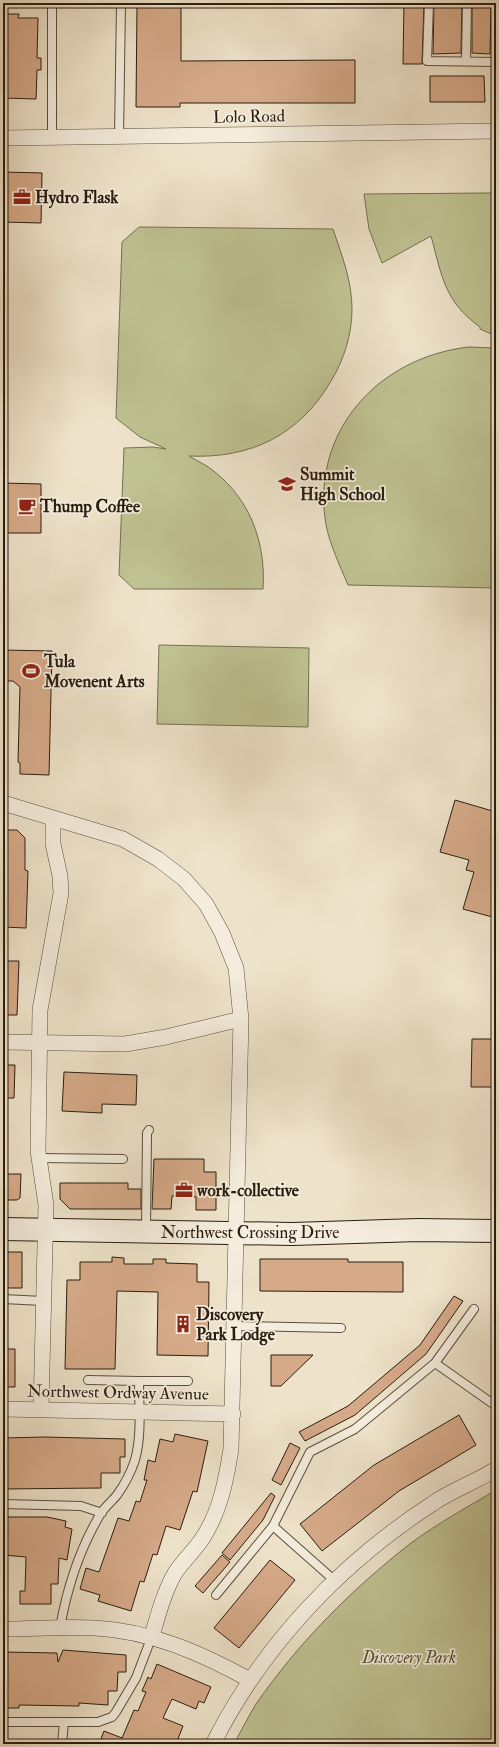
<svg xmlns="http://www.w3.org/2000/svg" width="499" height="1747" viewBox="0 0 499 1747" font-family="'IM FELL Double Pica',serif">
<rect width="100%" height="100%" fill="#eee3ca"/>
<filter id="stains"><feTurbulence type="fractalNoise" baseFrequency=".005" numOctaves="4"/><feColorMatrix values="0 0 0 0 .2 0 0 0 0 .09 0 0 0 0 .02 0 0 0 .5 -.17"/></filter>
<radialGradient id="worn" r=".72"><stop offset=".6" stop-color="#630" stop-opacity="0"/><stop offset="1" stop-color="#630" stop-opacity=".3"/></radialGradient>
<path fill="#bfc292" stroke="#747050" d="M496 191 495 201 496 336 480 329V327C444 301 442 276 431 236L382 263 369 229 364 194 490 193Z
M139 227 333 229C342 256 352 281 352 309 352 334 344 360 331 381 300 435 250 459 189 456 197 461 207 465 215 472 251 501 266 544 263 589H134L119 575 124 448 153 447 166 449 140 437 116 418 122 242Z
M469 347 496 348V588L348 585C340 566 330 545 326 525 310 431 379 357 469 347Z
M159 645 309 648 308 727 157 724Z
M496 1490V1744H234C241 1731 248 1717 256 1704 299 1642 352 1589 411 1543 438 1523 468 1507 496 1490Z"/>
<path fill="#d6aa89" stroke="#2a1d0f" d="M137 3H181V61L355 60V103H180V107H136Z
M404 3H424L422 64H403Z
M434 3H462L461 53 433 54Z
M472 3H491L490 54 472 53Z
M5 14H19L18 18H38L37 58H41V70H37L36 99 3 98V18H5Z
M430 76H484L485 102H430Z
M3 172 42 173 41 223 3 222Z
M3 483 41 484V533H3Z
M3 650 52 651 49 775 20 774V763L18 762 20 687 13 681H3Z
M455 800 496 812V918L463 909 474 872 466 870 469 860 440 852Z
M4 830H17L25 838V870L28 871 26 928 3 927Z
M3 961H19L17 1015H3Z
M472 1039H496V1087H471Z
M3 1065H15L14 1098H3Z
M64 1072 137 1075 136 1105 102 1104V1113L62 1111Z
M154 1159H204V1172H216V1210H196V1197L172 1196 171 1209H152Z
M3 1174H21L20 1198 17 1200H3Z
M60 1183H128V1189H141V1209H70L60 1199Z
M3 1252H22V1288H3Z
M112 1257 124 1258V1264H153V1259H166V1263L197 1264V1282H209L208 1356 157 1355 158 1292 117 1291 115 1369H65L67 1280H80V1262H112Z
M260 1259H348V1262H403V1292L260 1291Z
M454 1296 463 1301 426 1354 355 1415 305 1441 299 1432 348 1406 420 1345Z
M3 1349H15V1387H3Z
M271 1355H313L281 1386H271Z
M459 1415 476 1445 399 1491 322 1551 300 1524 374 1465Z
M175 1434 208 1441 197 1492 193 1491 180 1530 166 1526 157 1555 153 1554 144 1582 140 1581 131 1611 98 1601 100 1595 80 1589 86 1568 99 1572 118 1518 129 1521 136 1501 140 1502 147 1480H144L148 1460 155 1462 160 1439 173 1442Z
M45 1437 125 1439V1457H120V1473H101V1488L3 1489V1438Z
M290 1443 300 1448 281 1485 272 1480Z
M271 1493 275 1496 263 1520 230 1560 222 1553Z
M3 1517H47L66 1521 65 1527 72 1529 67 1560 59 1558 58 1584H51V1604H20V1591H25L26 1557 3 1555Z
M222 1555 230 1562 203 1593 195 1586Z
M270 1560 295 1580 239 1648 214 1628Z
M63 1650 126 1655V1672H118L117 1691H108V1705L79 1703V1706L19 1705V1708H3L4 1652 57 1653 58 1662Z
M157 1664 211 1687 204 1703 199 1701 196 1709 172 1699 163 1718 183 1726 176 1744H99L104 1731 122 1738 134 1710 138 1711 146 1692 142 1691 148 1677 151 1679Z"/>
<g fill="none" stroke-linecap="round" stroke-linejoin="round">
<g stroke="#5b4e3e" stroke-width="10">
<path id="lane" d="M52 3V137
M429 3 427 61 496 62
M466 61 467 3
M119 137 121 3
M39 1158 123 1159
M146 1230 147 1133 149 1130
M3 1299 43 1301
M235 1326 341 1328
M435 1363 496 1406
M139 1381H188
M3 1504 81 1506 102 1513
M273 1526 334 1580
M216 1595 273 1526 310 1452 355 1429 435 1363 474 1309
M60 1628C67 1588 80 1548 101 1513 105 1507 112 1501 117 1495 125 1484 131 1472 135 1460 142 1435 139 1406 139 1381L88 1380
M3 1722H98L112 1717 116 1712 136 1678 152 1636
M62 1744 64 1722"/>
</g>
<g stroke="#5b4e3e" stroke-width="16">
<path id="street" d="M3 138 496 131
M3 803 123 839 158 859 184 879 206 904 222 933 236 968 241 1019 231 1449C226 1481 220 1512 202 1539 194 1551 183 1561 175 1573 164 1592 158 1615 152 1636
M3 1042 125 1044 166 1037 241 1019
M3 1409 233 1414
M41 1409 46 1205 38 1151 40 1010 61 893 60 876 53 844V818
M3 1629C34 1629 64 1626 95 1628 151 1631 201 1653 250 1680
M213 1744C262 1646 341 1563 432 1504 452 1490 476 1482 496 1469"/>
</g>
<g stroke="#2a1d0f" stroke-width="24">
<path id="secondary" d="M3 1229 292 1234 418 1230 496 1231"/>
</g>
<use href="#lane" stroke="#f4eddd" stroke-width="8"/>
<use href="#street" stroke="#f4eddd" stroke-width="15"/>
<use href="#secondary" stroke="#f4eddd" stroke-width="22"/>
</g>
<defs>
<g id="office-bare" transform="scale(1.38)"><path d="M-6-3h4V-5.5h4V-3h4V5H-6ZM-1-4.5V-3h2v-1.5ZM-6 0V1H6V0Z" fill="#8f2418" stroke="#f4eddd" stroke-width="2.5" paint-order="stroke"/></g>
<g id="school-bare" transform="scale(1.38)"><path d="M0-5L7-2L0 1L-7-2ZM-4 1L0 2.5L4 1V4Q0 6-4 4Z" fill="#8f2418" stroke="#f4eddd" stroke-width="2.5" paint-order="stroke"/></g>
<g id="cafe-bare" transform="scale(1.38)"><path d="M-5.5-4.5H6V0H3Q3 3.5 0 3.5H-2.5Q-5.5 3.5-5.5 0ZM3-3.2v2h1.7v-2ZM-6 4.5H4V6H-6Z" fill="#8f2418" stroke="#f4eddd" stroke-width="2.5" paint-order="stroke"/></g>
<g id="stadium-bare" transform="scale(1.38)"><path d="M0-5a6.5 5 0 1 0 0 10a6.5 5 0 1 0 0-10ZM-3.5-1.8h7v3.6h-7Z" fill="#8f2418" stroke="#f4eddd" stroke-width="2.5" paint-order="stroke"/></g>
<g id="building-bare" transform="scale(1.38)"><path d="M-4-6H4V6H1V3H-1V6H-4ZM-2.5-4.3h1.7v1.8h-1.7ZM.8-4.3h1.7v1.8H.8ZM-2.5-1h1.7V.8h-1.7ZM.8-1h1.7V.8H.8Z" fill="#8f2418" stroke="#f4eddd" stroke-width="2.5" paint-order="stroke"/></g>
</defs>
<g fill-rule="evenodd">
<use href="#office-bare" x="22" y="197"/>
<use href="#school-bare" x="287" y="484"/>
<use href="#cafe-bare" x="27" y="506"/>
<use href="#stadium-bare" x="31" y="671"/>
<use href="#office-bare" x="184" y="1190"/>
<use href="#building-bare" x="183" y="1324"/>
</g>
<g text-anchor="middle" stroke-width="3.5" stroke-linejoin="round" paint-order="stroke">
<g font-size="17" fill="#2a1d0f" stroke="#f4eddd">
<text transform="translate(249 116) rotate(-1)" y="6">Lolo Road</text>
<text x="250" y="1238">Northwest Crossing Drive</text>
<text transform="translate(118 1392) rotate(1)" y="6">Northwest Ordway Avenue</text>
</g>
<g font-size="17" font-weight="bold" fill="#2a1d0f" stroke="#f4eddd" text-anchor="start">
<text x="35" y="203">Hydro Flask</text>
<text x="300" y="480">Summit<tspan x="300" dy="20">High School</tspan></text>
<text x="40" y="512">Thump Coffee</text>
<text x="44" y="667">Tula<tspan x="44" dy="20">Movenent Arts</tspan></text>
<text x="197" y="1196">work-collective</text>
<text x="196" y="1320">Discovery<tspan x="196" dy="20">Park Lodge</tspan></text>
</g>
<g font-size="17" font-style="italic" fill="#574f36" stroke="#f4eddd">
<text x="409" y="1663">Discovery Park</text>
</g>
</g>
<rect width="499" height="1747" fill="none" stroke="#eee3ca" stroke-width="16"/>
<rect x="4" y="4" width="491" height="1739" fill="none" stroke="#2a1d0f" stroke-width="2"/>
<rect x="8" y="8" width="483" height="1731" fill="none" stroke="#2a1d0f"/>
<rect width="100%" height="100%" filter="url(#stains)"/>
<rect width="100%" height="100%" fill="url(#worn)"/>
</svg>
